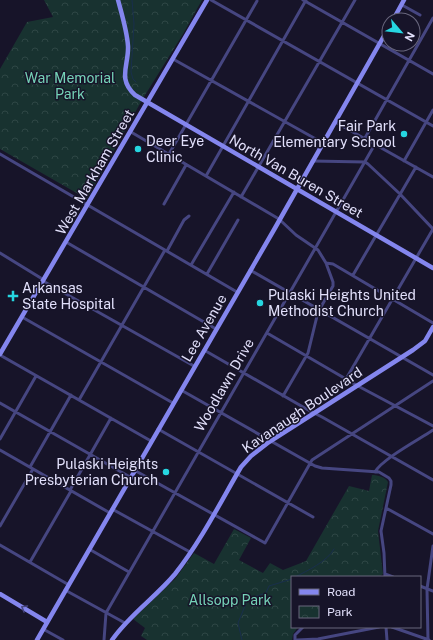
<svg xmlns="http://www.w3.org/2000/svg" width="433" height="640" viewBox="0 0 433 640" font-family="'Public Sans',sans-serif">
<defs>
<pattern id="park-crowns" width="20" height="18" patternUnits="userSpaceOnUse"><rect width="20" height="18" fill="#183230"/><path d="M2 6a3 3 0 1 1 6 0M12 15a3 3 0 1 1 6 0" fill="none" stroke="#2e4645"/></pattern>
</defs>
<rect width="100%" height="100%" fill="#171429"/>
<path fill="url(#park-crowns)" d="M44 0H202L183 34 142 100 87 199 0 149V69L27 22 53 17Z
M372 475C378 475 385 477 388 482L378 531 383 574 379 577H292V627H298L293 634 292 640H147L141 636 145 628 133 619 175 579 194 553 214 564 234 529 251 538 239 560 263 573 270 563 283 570 306 561 349 486 369 491Z"/>
<g fill="none" stroke-linecap="round" stroke-linejoin="round">
<path stroke="#192f4d" stroke-width="1" d="M132 0 134 24 131 72 133 79 136 82
M295 577C307 571 328 561 334 549
M242 640 238 623 247 601 251 598 266 593 269 586 292 579"/>
<path stroke="#464681" stroke-width="3" d="M211 0 433 126
M303 0 433 74
M402 5 420 15
M173 59 323 143
M335 122 433 177
M131 132 279 219 296 235 318 250 326 263 333 282V286L318 312 308 353 283 396
M365 138 433 18
M0 154 237 292
M169 154 257 1
M312 161 365 162 368 164 400 194 433 229
M404 161 433 110
M206 176 306 0
M241 197 355 0
M164 204 186 165
M66 242 216 329
M167 251 184 220 189 216
M0 253 44 280
M326 263 333 264 350 274 433 323
M191 265 234 192
M250 270 433 375
M207 274 238 220
M353 275 416 167
M43 281 194 366
M22 317 173 403
M267 333 358 386 433 426
M204 350 310 411 322 417 433 480
M0 355 151 441
M346 379 433 229
M181 390 315 466 322 468 379 472 389 478 391 481V485L381 531 384 553 385 577
M79 400 165 250
M0 403 130 477
M158 429 313 517
M0 439 36 376
M0 450 110 513
M30 467 71 395
M134 470 265 543 312 460 433 381
M375 472C382 459 420 439 433 430
M70 490 111 418
M386 508 433 534
M112 509 190 552
M0 526 33 469
M0 545 69 585
M89 549 129 572
M30 562 71 491
M385 574 393 577
M420 586 433 591
M65 590 125 623
M386 627 387 640
M392 627 429 640
M43 629 63 640
M104 640 106 613 375 144
M295 640V635L303 627
M297 640 318 639 379 627
M428 640 427 589 433 546"/>
<path stroke="#8486ee" stroke-width="4.5" d="M118 0C122 15 127 31 128 46 129 65 117 79 135 95L433 268
M393 20 404 0
M0 354 207 0
M0 594 47 622
M37 640 275 228 389 27
M112 640C129 615 156 597 175 574 201 541 220 503 241 467L251 456 269 442 413 350 425 341 433 327"/>
</g>
<defs><path id="oneway-chevron" d="M-2-3.5L2.5 0L-2 3.5" fill="none" stroke-width="1.6" stroke-linecap="round" stroke-linejoin="round"/></defs>
<use stroke="#484782" href="#oneway-chevron" transform="translate(24 608) rotate(-150)"/>
<g fill="#26d6e1" stroke="#171429" stroke-width="1.5">
<circle cx="404" cy="134" r="4"/>
<circle cx="138" cy="149" r="4"/>
<path d="M11 290h4v4h4v4h-4v4h-4v-4h-4v-4h4z"/>
<circle cx="260" cy="303" r="4"/>
<circle cx="166" cy="472" r="4"/>
</g>
<g text-anchor="middle" stroke-width="3" stroke-linejoin="round" paint-order="stroke">
<g font-size="14" fill="#75d2b7" stroke="#171429">
<text x="70" y="83">War Memorial<tspan x="70" dy="16">Park</tspan></text>
<text x="230" y="605">Allsopp Park</text>
</g>
<g font-size="14" fill="#e2e0fb" stroke="#171429" text-anchor="start">
<text x="396" y="131" text-anchor="end">Fair Park<tspan x="396" dy="16">Elementary School</tspan></text>
<text x="146" y="146">Deer Eye<tspan x="146" dy="16">Clinic</tspan></text>
<text x="22" y="293">Arkansas<tspan x="22" dy="16">State Hospital</tspan></text>
<text x="268" y="300">Pulaski Heights United<tspan x="268" dy="16">Methodist Church</tspan></text>
<text x="158" y="469" text-anchor="end">Pulaski Heights<tspan x="158" dy="16">Presbyterian Church</tspan></text>
</g>
<g font-size="14" fill="#e2e0fb" stroke="#171429">
<text transform="translate(95 172) rotate(-60)" y="5">West Markham Street</text>
<text transform="translate(296 176) rotate(30)" y="5">North Van Buren Street</text>
<text transform="translate(204 328) rotate(-60)" y="5">Lee Avenue</text>
<text transform="translate(224 385) rotate(-60)" y="5">Woodlawn Drive</text>
<text transform="translate(302 410) rotate(-34)" y="5">Kavanaugh Boulevard</text>
</g>
</g>
<rect x="291" y="576" width="130" height="52" fill="#171429" stroke="#68667d"/>
<rect x="299" y="589" width="20" height="6" fill="#8486ee" stroke="#68667d"/>
<text x="327" y="596" font-size="12" fill="#e2e0fb">Road</text>
<rect x="299" y="606" width="20" height="12" fill="url(#park-crowns)" stroke="#68667d"/>
<text x="327" y="616" font-size="12" fill="#e2e0fb">Park</text>
<g transform="translate(401 32) rotate(118)"><circle r="19" fill="#171429" stroke="#68667d"/>
<path d="M0-3L7 15L0 10L-7 15Z" fill="#26d6e1"/>
<text y="-6" font-size="11" font-weight="bold" text-anchor="middle" fill="#e2e0fb">N</text>
</g>
</svg>
